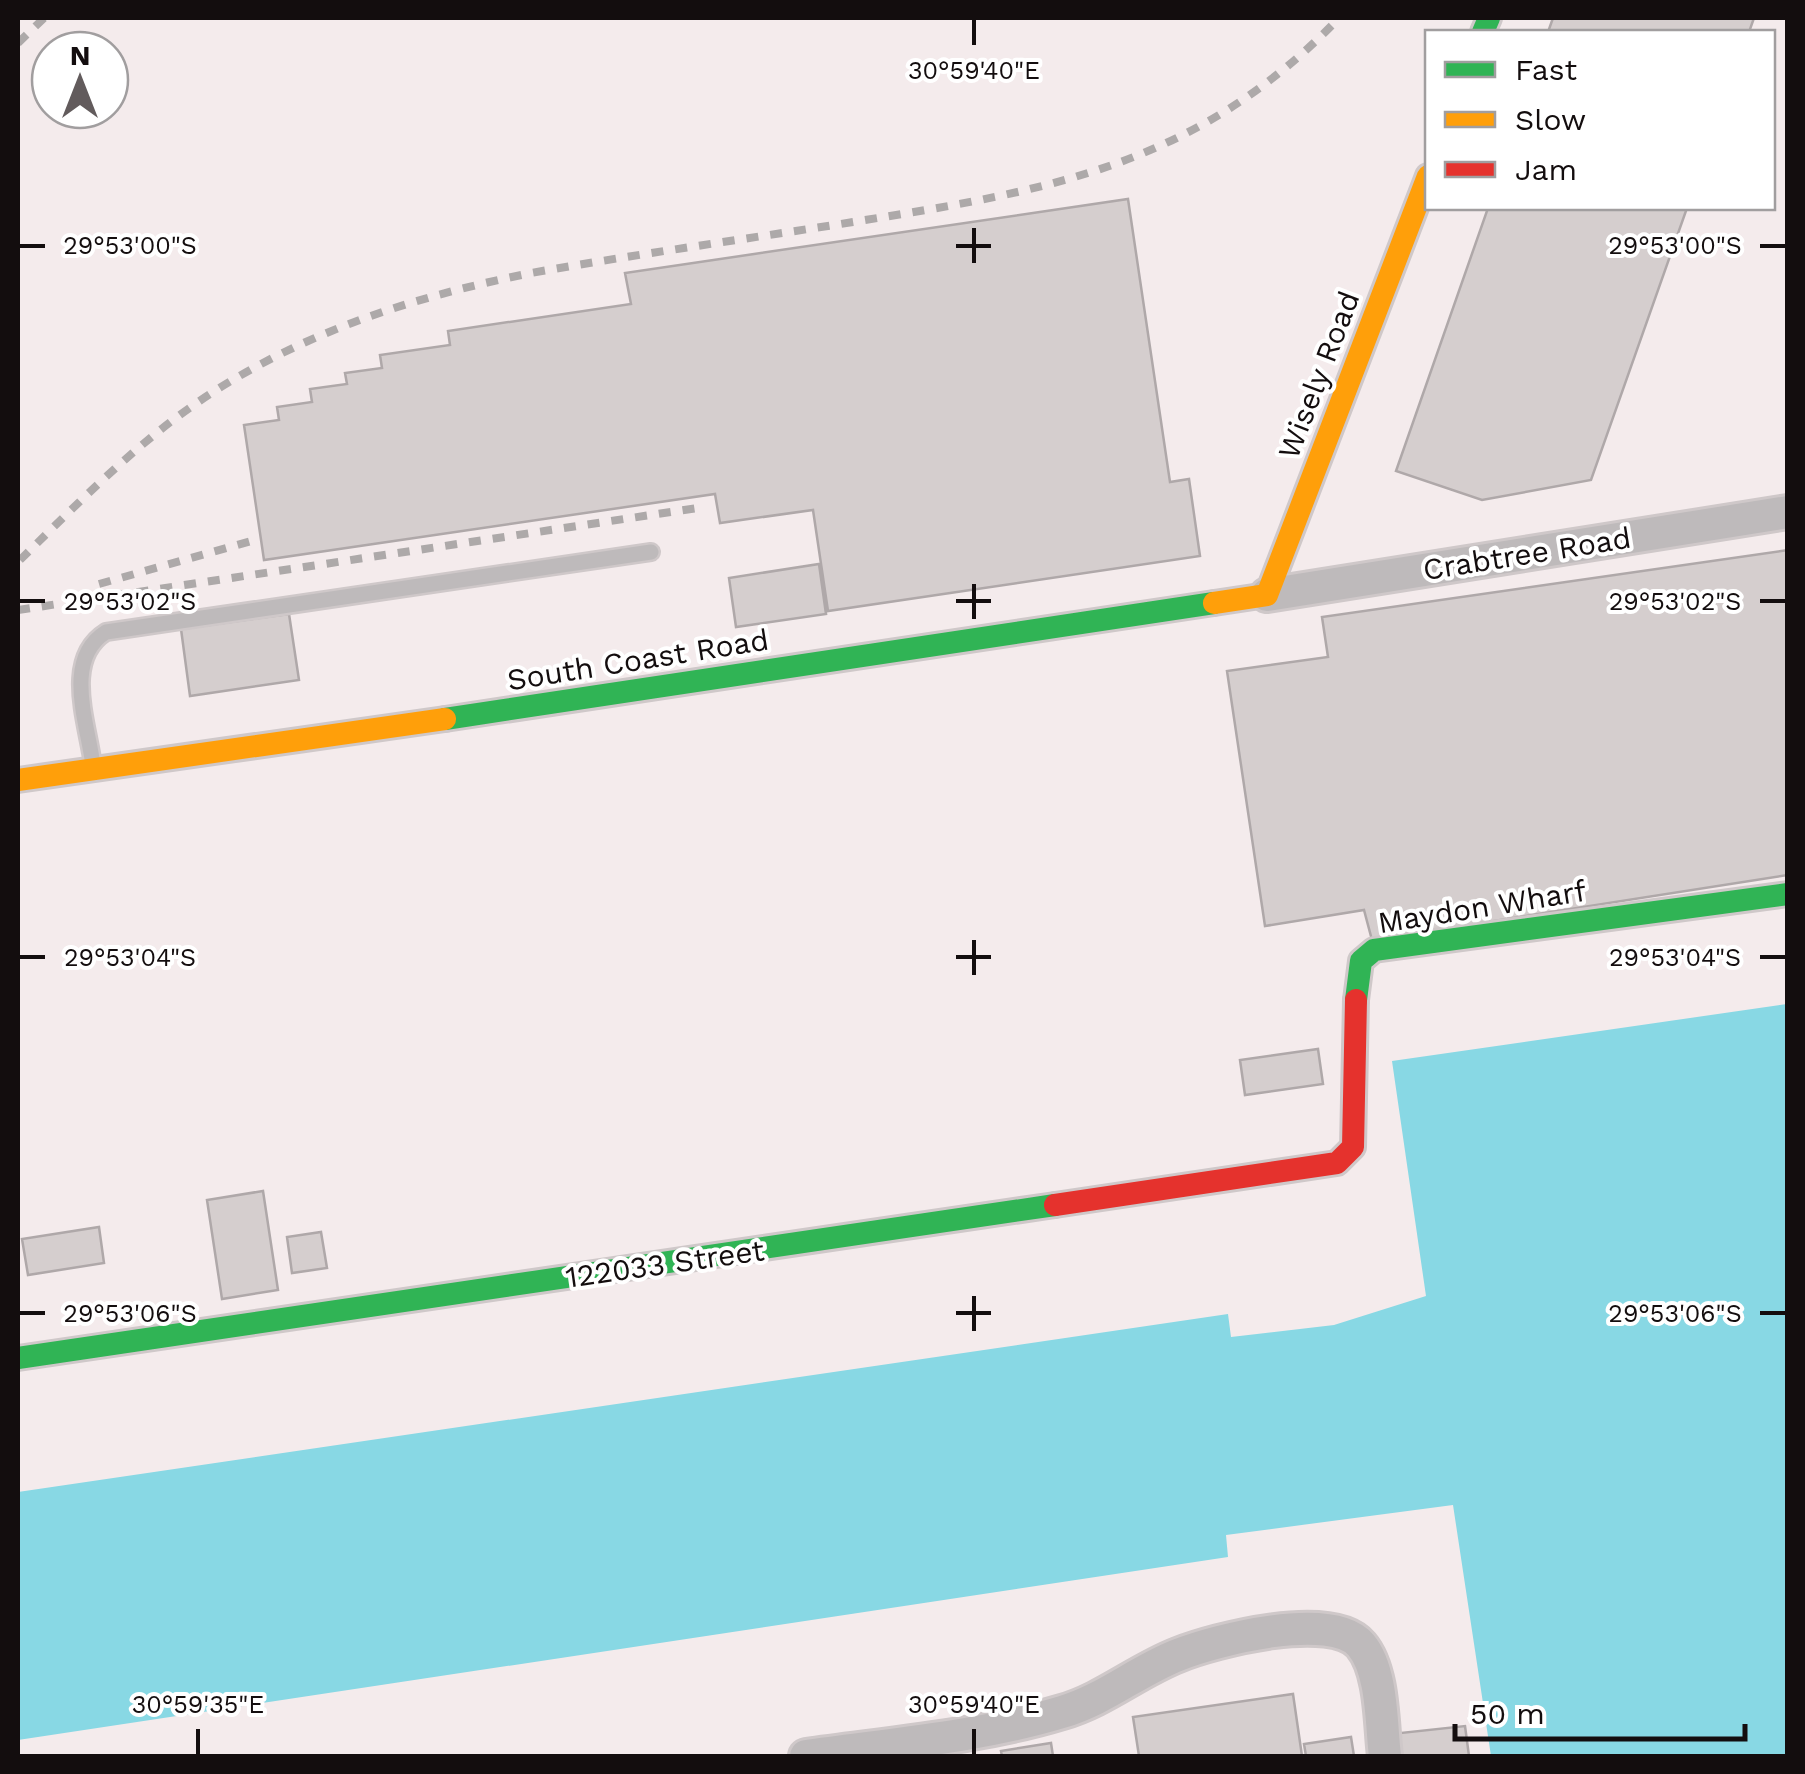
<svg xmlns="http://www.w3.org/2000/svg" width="1805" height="1774" viewBox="0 0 1805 1774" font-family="'Work Sans',sans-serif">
<rect width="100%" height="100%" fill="#f4ebec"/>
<path fill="#88d8e4" d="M1787 1004V1756H1491L1453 1505 1226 1535 1228 1557 18 1740V1492L1228 1314 1231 1337 1334 1325 1426 1296 1392 1061Z"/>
<path fill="#d5cece" stroke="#afa8a9" stroke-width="2.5" d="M1553 18H1754L1749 32H1548Z
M1128 199 1170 482 1189 479 1200 556 828 611 813 510 720 523 715 494 264 560 244 425 279 420 277 407 312 402 310 389 347 384 345 373 382 368 380 355 450 345 448 331 631 304 625 273Z
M1488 208H1687L1591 480 1482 500 1396 471Z
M1788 550V875L1372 940 1364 910 1265 926 1227 671 1328 657 1322 617Z
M819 564 826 614 736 627 729 578Z
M289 614 299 680 190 696 181 629Z
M1318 1049 1323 1084 1245 1095 1240 1060Z
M263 1191 278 1290 222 1299 207 1200Z
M99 1227 104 1263 28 1275 22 1239Z
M321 1232 327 1268 292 1273 287 1237Z
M1293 1694 1302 1756H1139L1133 1717Z
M1465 1726 1469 1756H1394L1391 1734Z
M1351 1737 1354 1756H1306L1304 1744Z
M1051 1743 1053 1756H1002L1001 1751Z"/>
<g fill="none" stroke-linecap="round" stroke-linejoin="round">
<g stroke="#cfc8c9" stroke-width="20">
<path id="lane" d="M93 765C87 721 63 659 106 632L651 552"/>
</g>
<g stroke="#cfc8c9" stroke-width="38">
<path id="street" d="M1267 595 1788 512
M806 1756C891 1744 980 1737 1062 1712 1104 1700 1137 1671 1178 1655 1215 1640 1332 1610 1361 1645 1383 1671 1381 1725 1385 1756"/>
</g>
<g stroke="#cfc8c9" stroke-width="28">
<path id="fast" d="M1483 32 1489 18
M445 719 1214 603
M1356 1000 1361 961 1374 950 1788 894
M18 1358 1055 1205"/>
</g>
<g stroke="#cfc8c9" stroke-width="28">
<path id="slow" d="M1214 603 1267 595 1428 176
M18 780 445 719"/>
</g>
<g stroke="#cfc8c9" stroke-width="28">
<path id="jam" d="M1055 1205 1337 1163 1353 1147 1356 1000"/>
</g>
<use href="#lane" stroke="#bebabb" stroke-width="15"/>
<use href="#street" stroke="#bebabb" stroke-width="32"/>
<use href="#fast" stroke="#30b455" stroke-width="22"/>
<use href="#slow" stroke="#ff9f0a" stroke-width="22"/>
<use href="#jam" stroke="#e5322d" stroke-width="22"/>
<path stroke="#ada9a9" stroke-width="8" stroke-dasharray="12 12" stroke-linecap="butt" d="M18 43 44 18
M20 560C69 512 118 462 173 420 279 340 402 299 531 273 638 254 746 239 853 222 1046 191 1197 166 1339 18
M99 584 255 540
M18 610 704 507"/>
</g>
<path fill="none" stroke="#130d0e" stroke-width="4" d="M974 20V45M974 228V263M20 246H45M956 246H991M1760 246H1785M974 584V619M20 601H45M956 601H991M1760 601H1785M974 940V975M20 957H45M956 957H991M1760 957H1785M974 1296V1331M20 1313H45M956 1313H991M1760 1313H1785M198 1729V1754M974 1729V1754"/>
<g text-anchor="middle" stroke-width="8" stroke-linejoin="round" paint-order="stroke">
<g font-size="30" fill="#130d0e" stroke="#fff">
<text transform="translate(1319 375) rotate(-69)" y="10">Wisely Road</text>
<text transform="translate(1527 554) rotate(-9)" y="10">Crabtree Road</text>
<text transform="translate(638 660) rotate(-9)" y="10">South Coast Road</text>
<text transform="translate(1482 907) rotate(-9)" y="10">Maydon Wharf</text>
<text transform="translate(665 1264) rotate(-8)" y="10">122033 Street</text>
</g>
</g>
<g font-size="25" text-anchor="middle" fill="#130d0e" stroke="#fff" stroke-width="8" stroke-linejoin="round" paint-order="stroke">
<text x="974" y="79">30°59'40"E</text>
<text x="130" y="254">29°53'00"S</text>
<text x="1675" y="254">29°53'00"S</text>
<text x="130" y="610">29°53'02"S</text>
<text x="1675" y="610">29°53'02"S</text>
<text x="130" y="966">29°53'04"S</text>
<text x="1675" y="966">29°53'04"S</text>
<text x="130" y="1322">29°53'06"S</text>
<text x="1675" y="1322">29°53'06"S</text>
<text x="198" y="1713">30°59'35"E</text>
<text x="974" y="1713">30°59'40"E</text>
</g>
<rect width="1805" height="1774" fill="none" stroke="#130d0e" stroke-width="40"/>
<rect x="1425" y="30" width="350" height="180" fill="#ffffff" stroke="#a19e9f" stroke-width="2.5"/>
<rect x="1445" y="62" width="50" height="15" fill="#30b455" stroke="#a19e9f" stroke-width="2.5"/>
<text x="1515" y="80" font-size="30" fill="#130d0e">Fast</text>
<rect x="1445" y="112" width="50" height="15" fill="#ff9f0a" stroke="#a19e9f" stroke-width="2.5"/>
<text x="1515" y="130" font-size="30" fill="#130d0e">Slow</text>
<rect x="1445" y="162" width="50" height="15" fill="#e5322d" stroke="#a19e9f" stroke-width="2.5"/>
<text x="1515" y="180" font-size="30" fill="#130d0e">Jam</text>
<g transform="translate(80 80)"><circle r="48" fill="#ffffff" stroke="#a19e9f" stroke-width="2.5"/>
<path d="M0-8L18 38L0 25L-18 38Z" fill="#625b5c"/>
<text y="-15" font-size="28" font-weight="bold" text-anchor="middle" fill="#130d0e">N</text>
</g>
<path d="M1455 1724v15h290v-15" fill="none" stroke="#130d0e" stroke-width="5"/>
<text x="1470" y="1724" font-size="30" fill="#130d0e" stroke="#ffffff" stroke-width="8" paint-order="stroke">50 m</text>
</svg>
